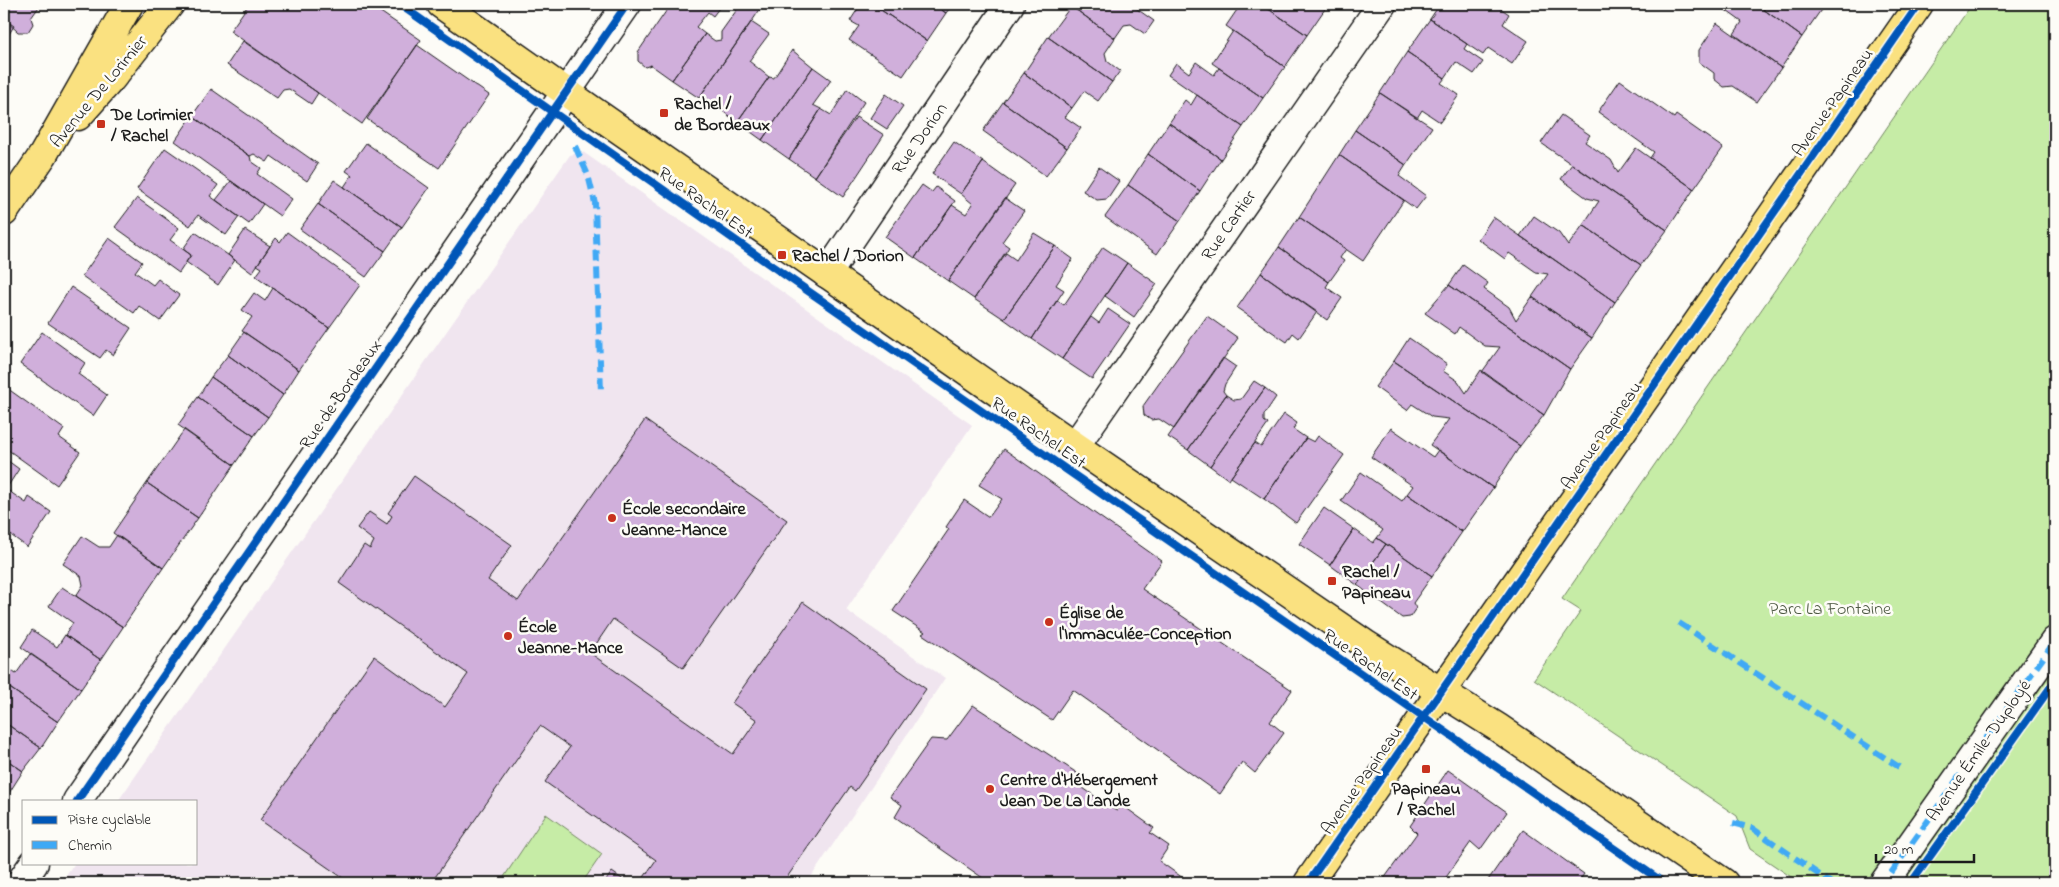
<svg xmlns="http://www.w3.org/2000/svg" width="2059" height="887" viewBox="0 0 2059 887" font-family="'Indie Flower',sans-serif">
<rect width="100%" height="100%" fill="#fdfcf7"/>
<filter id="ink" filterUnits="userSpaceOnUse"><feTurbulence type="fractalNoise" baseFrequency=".02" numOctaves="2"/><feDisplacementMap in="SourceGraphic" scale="10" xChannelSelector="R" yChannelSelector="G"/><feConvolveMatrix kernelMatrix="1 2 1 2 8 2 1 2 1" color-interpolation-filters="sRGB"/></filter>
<g filter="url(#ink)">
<path fill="#f0e5ef" d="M583 152 972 425 846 610 945 678 807 883H61L75 863H196V801H118L570 155Z"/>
<path fill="#c6eca6" stroke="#718461" d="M1972 4H2055V883H1830L1827 881 1800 883 1750 849 1737 816 1534 679 1581 611 1562 599Z
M546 814 602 854 582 883H500Z"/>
<path fill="#d0afdb" stroke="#1c1c1c" d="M4 4H41L31 18 33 24 28 32H18L4 19Z
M249 4H369L421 40 362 124 230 31Z
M671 4H722L713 16 708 12 696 27 705 34 672 80 651 65 645 67 638 61V52Z
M741 4H755L761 8 699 98 672 80 705 34 715 41 721 40V32Z
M861 4H872L927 41 903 76 849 40 859 26 850 21Z
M872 4H933L946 13 927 41Z
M933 4H953L946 13Z
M1073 4H1130L1154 21 1145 34 1131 24 1124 25 1115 38 1071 6Z
M1241 4H1261L1307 35 1285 67 1226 26Z
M1261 4H1323L1327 6 1307 35Z
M1440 4H1494L1509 14 1503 24 1528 41 1512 64 1488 48 1483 55 1430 19Z
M1717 4H1756L1802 37 1781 68 1734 34 1742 22Z
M1756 4H1819L1823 7 1802 37Z
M1071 6 1115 38 1105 53 1107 61 1120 71 1112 82 1048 37Z
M4 19 14 26 4 42Z
M1430 19 1467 44 1464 49 1483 62 1474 74 1456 62 1445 78 1407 52Z
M751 22 769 34 749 61 769 77 737 122 701 95Z
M1717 23 1781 68 1757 102 1733 86 1724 87 1714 79V73L1699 62V50Z
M1233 31 1285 67 1263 98 1212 63Z
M1048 37 1112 82 1098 101 1084 91 1072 108 1024 73Z
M243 41 318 93 311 104 289 89 283 90 277 98 227 65Z
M417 45 489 95 439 168 367 119Z
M792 50 813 67 762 140 737 122 769 77 774 78Z
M1407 52 1445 78 1441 83 1459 95 1440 122 1422 110 1417 118 1380 93Z
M1196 62 1214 75 1219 68 1263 98 1243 127 1168 75 1176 63 1189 73Z
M813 67 831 80 813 105 821 109 789 159 762 140Z
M1024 73 1072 108 1065 117 1081 128 1067 148 1003 102Z
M1620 80 1674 118 1676 115 1723 148 1694 189 1650 158 1654 152 1598 112Z
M211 89 318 164 307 181 271 156 267 162 254 154 250 156 192 116Z
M847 89 864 102 815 177 789 159 821 109 831 115Z
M1380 93 1432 127 1406 165 1355 130Z
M886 94 903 106 887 129 870 118Z
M1197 95 1243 127 1221 159 1169 123 1185 100 1191 105Z
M1003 102 1067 148 1046 176 983 131Z
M1561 115 1590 135 1585 142 1611 160 1618 173 1636 148 1694 189 1667 230 1541 143Z
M192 116 250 156 251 161 261 168 257 174 292 199 280 216 175 141Z
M856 117 884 135 843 197 815 177Z
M1169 123 1221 159 1200 191 1148 154Z
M1355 130 1406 165 1399 176 1426 196 1416 209 1339 155Z
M954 142 983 162 961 194 932 174Z
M366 143 429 188 402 227 344 187 352 175 346 171Z
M165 148 218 185 210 196 239 217 226 235 198 215 190 226 137 189Z
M1148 154 1200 191 1180 221 1128 185Z
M1339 155 1404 200 1363 261 1299 217Z
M983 162 1015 185 948 281 915 258 952 205 966 214 973 204 961 194Z
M1572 164 1667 230 1641 265 1583 225 1599 201 1587 198 1561 179Z
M1099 167 1119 181 1107 199 1097 200 1083 191Z
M334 180 402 227 385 251 318 204Z
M231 181 263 204 249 224 216 200Z
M922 185 932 192 936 187 955 201 915 258 885 237Z
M1128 185 1180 221 1157 254 1105 217Z
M137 198 179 228 170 240 191 255 179 273 115 227Z
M1005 198 1024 211 1002 242 1009 247 974 299 948 281Z
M318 204 385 251 366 277 300 229Z
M1534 216 1559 233 1568 246 1583 225 1641 265 1615 302 1520 236Z
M1299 217 1346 249 1340 258 1344 261 1329 282 1279 247Z
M1493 217 1615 302 1592 338 1532 297 1548 274 1536 272 1509 253 1505 259 1478 239Z
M245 230 270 246 252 273 228 255Z
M195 232 235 260 218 285 186 262 191 255 183 249Z
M287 232 360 285 329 328 256 276 262 268 257 265 270 246 276 238 280 242Z
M1034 233 1055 246 1004 319 974 299 1006 253 1016 260Z
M109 238 142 262 135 272 153 285 158 279 179 295 160 321 139 306 134 313 82 276Z
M1055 246 1073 259 1056 285 1064 290 1032 339 1004 319Z
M1103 247 1127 263 1062 359 1032 339 1057 300 1064 305Z
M1279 247 1329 282 1326 287 1342 298 1327 320 1261 273Z
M1127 263 1157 284 1134 317 1105 296Z
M1463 265 1488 283 1484 289 1509 307 1516 320 1532 297 1592 338 1570 369 1449 285Z
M1261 273 1317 312 1299 338 1293 333 1287 342 1237 308Z
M1449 285 1570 369 1544 415 1482 372 1500 347 1485 346 1459 327 1455 334 1425 313Z
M71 287 131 328 113 355 106 350 100 358 48 323Z
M273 288 329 328 299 370 242 331 252 317 242 310 254 293 265 301Z
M1108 309 1130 324 1092 379 1062 359 1091 317 1099 323Z
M1207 316 1238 338 1174 429 1159 419 1151 420 1144 415 1143 406Z
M42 332 85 363 78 374 107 395 93 416 20 364Z
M244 332 299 370 283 395 228 355Z
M1409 338 1447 364 1443 371 1458 381 1466 393 1481 370 1544 415 1520 446 1394 361Z
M228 355 283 395 268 417 211 377Z
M1223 358 1236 367 1225 384 1223 391 1226 395 1188 450 1168 437Z
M1394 361 1520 446 1493 488 1430 445 1449 419 1432 417 1412 404 1407 410 1375 387Z
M211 377 268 417 254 436 198 397Z
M1254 381 1265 388 1210 466 1188 450 1226 395 1234 400 1241 399Z
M4 386 64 429 59 437 80 452 57 485 4 447Z
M1265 388 1276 397 1264 415V421L1268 424 1229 480 1210 466Z
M198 397 254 436 234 465 178 425Z
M1284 414 1297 423 1293 429 1306 438 1264 499 1231 477 1255 443 1261 447Z
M645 420 787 520 683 668 613 619 590 653 733 754 757 720 732 703 803 602 926 689 855 791 850 787 783 883H640L656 860 545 782 570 747 540 726 431 883H350L260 820 374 656 445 707 468 674 339 583 364 545 370 549 374 541 357 528 369 512 387 524 392 516 388 513 414 476 512 545 488 580 518 601Z
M1391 428 1433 457 1438 450 1493 488 1462 532 1407 494 1413 486 1371 457Z
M184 430 234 465 198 518 147 483Z
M1318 436 1344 455 1296 523 1264 499 1306 438 1314 442Z
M1004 449 1162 561 1142 589 1292 690 1270 722 1284 733 1255 773 1242 762 1220 794 1073 690 1052 720 922 634 925 632 893 611 949 529 946 527 964 500 989 517 1002 499 979 485Z
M4 458 19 469 6 489 26 503 29 497 51 512 27 547 4 530Z
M1361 472 1402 501 1407 494 1462 532 1432 576 1377 538 1383 530 1341 501Z
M147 483 198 518 163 568 113 533Z
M1324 508 1354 529 1330 565 1299 544Z
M1354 529 1373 543 1377 538 1386 544 1357 585 1330 565Z
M117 535 163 568 123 627 76 596 83 585 81 576 63 564 82 536 99 547H109Z
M1386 544 1432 576 1413 603 1416 608 1410 617 1402 618 1357 585Z
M62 587 123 627 101 660 65 635 73 623 49 606Z
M32 630 57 647 65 635 101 660 81 689 21 647Z
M30 654 81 689 58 722 4 684V671L6 667 16 674Z
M4 684 58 722 41 748 4 722Z
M973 705 1077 773 1073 781 1113 809 1117 811 1122 805 1154 828 1150 833 1169 846 1159 861 1190 883H990L895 817 902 805 890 797 931 739 947 740Z
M4 722 41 748 23 771 4 758Z
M4 758 23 771 9 793 4 789Z
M1448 770 1507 812 1480 850 1471 842 1442 883H1381L1417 833 1410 826Z
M1523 830 1584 874 1578 883H1486Z
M612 872 628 883H604Z"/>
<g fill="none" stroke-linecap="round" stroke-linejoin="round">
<g stroke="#1c1c1c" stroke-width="31">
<path id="minor" d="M827 274 1010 4
M1075 446 1382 4
M77 801 627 4
M20 883 34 863
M1884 883 2055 641"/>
</g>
<g stroke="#1c1c1c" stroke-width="31">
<path id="major" d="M441 4 593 111 1075 446 1365 644 1497 727 1724 883
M78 116 111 79 170 4
M4 212 43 155 129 4
M1308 883 1919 4"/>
</g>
<use href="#minor" stroke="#fdfcf7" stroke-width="28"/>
<use href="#major" stroke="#fae180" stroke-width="28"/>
<path stroke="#3fa9f5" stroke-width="6" stroke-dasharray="12 6" stroke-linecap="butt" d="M575 146 588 175 595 203 601 393
M1679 623 1899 767
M1733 823 1752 828 1831 883
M1891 873 2055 641"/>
<g stroke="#fdfcf7" stroke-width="11">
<path id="cycleway" d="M399 4 769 264 1664 883
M77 801 627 4
M1308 883 1919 4
M1911 883 2055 681"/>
</g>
<use href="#cycleway" stroke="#0057b8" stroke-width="8"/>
</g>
</g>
<g fill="#c8321e" stroke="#fdfcf7" stroke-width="2">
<rect x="659" y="108" width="10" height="10" rx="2.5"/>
<rect x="96" y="119" width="10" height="10" rx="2.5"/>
<rect x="777" y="250" width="10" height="10" rx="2.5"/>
<circle cx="612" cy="518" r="5"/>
<rect x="1327" y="576" width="10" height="10" rx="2.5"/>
<circle cx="1049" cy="622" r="5"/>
<circle cx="508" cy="636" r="5"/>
<rect x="1421" y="764" width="10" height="10" rx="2.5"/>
<circle cx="990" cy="789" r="5"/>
</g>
<g text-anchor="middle" stroke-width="5" stroke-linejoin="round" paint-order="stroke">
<g font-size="18" fill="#1c1c1c" stroke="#fdfcf7">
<text transform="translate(98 91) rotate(-50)" y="6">Avenue De Lorimier</text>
<text transform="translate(1832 102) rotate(-55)" y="6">Avenue Papineau</text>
<text transform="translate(919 138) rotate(-55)" y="6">Rue Dorion</text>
<text transform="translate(706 202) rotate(35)" y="6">Rue Rachel Est</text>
<text transform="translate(1228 225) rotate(-55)" y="6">Rue Cartier</text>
<text transform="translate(340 394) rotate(-55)" y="6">Rue de Bordeaux</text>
<text transform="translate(1039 432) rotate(35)" y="6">Rue Rachel Est</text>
<text transform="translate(1601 435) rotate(-55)" y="6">Avenue Papineau</text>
<text transform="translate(1371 664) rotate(35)" y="6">Rue Rachel Est</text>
<text transform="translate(1978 750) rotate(-55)" y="6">Avenue Émile-Duployé</text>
<text transform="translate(1361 780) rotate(-55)" y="6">Avenue Papineau</text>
</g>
<g font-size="18" font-weight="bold" fill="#1c1c1c" stroke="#fdfcf7" text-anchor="start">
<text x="674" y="109">Rachel /<tspan x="674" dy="21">de Bordeaux</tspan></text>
<text x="111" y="120">De Lorimier<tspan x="111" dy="21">/ Rachel</tspan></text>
<text x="792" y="261">Rachel / Dorion</text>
<text x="622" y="514">École secondaire<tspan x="622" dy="21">Jeanne-Mance</tspan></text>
<text x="1342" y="577">Rachel /<tspan x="1342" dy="21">Papineau</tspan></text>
<text x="1059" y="618">Église de<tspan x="1059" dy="21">l'Immaculée-Conception</tspan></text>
<text x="518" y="632">École<tspan x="518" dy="21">Jeanne-Mance</tspan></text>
<text x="1000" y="785">Centre d'Hébergement<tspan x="1000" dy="21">Jean De La Lande</tspan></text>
<text x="1426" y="794" text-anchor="middle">Papineau<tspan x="1426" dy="21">/ Rachel</tspan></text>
</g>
<g font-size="18" fill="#4f5a45" stroke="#fdfcf7">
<text x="1830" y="614">Parc La Fontaine</text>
</g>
</g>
<rect width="2059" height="887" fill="none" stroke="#fdfcf7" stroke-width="20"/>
<rect x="10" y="10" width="2039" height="867" fill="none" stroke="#1c1c1c" stroke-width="2" filter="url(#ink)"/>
<rect x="22" y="800" width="175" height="65" fill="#fdfcf7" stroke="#a3a29f"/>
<rect x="32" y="816" width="25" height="8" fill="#0057b8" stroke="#a3a29f"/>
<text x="68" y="824" font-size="15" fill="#1c1c1c">Piste cyclable</text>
<rect x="32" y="841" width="25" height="8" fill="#3fa9f5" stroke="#a3a29f"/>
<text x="68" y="850" font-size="15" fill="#1c1c1c">Chemin</text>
<path d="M1876 854v8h98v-8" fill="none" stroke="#1c1c1c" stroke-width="2.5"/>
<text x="1884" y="854" font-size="15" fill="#1c1c1c" stroke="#fdfcf7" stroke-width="4" paint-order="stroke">20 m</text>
</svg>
